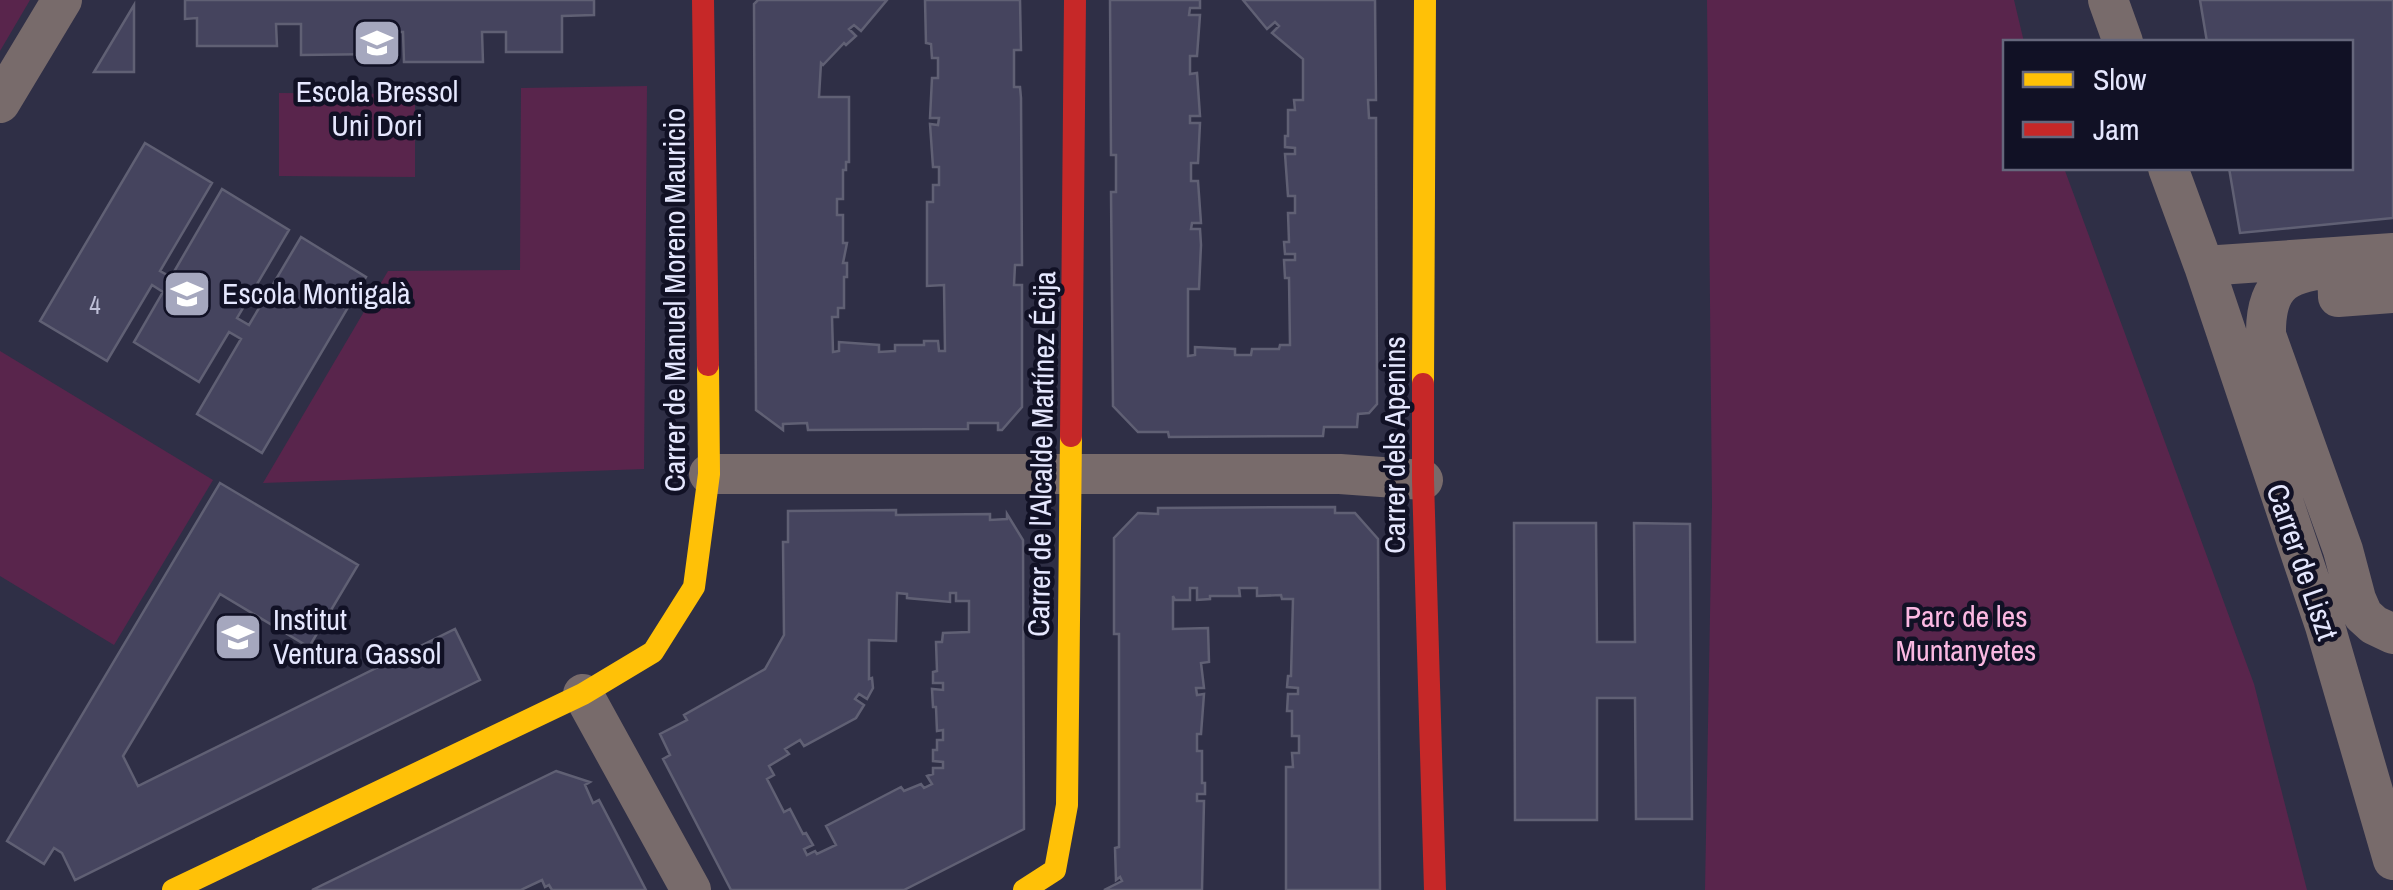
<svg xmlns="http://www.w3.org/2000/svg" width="2393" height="890" viewBox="0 0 2393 890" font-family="'Archivo Narrow',sans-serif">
<rect width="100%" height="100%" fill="#2f2f46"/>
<path fill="#59254c" d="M0 0H30L0 51Z
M1707 0H2014L2024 42H2006V168H2064L2254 684 2307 890H1705L1712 505Z
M647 86 644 469 263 483 388 271 520 270 521 88Z
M279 93 415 94V177L279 176Z
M0 351 213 480 114 645 0 576Z"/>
<path fill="#45445e" stroke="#606074" stroke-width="2.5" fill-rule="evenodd" d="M185 0H594V15L562 16V52H506V32H482L483 62H404L403 32H380V54L301 55V24H276L277 46H197V18L185 19Z
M758 0H887L861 31 854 25 849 29 856 36 846 45 844 43 823 65 821 63 819 97H849V162H846V170H843V199H837V215H843V243H847L843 263H847V277H844V308H838V317H832L833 352 839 351V342L879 345V352L895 351V345H924V341H938L939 351H945L944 285 927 286V202H933V185H939V167H933L930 124 938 125 939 118H930L932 78H938V58H932L931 44 926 43 925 0H1020L1021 50H1014V87H1020L1021 98 1022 265H1015L1014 285H1022V407L1002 430H998V423H968V429L808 430 807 423 783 424V430L756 410 754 4Z
M1110 0H1200V8H1190L1189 15H1200L1197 56H1190V74L1197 73 1200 116H1190V123H1200L1198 163H1191V181H1198L1201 223H1192L1191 229H1200L1201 245 1199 289H1188V356L1195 355V347L1235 349V355H1251L1252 349H1279L1280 345H1290L1289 278H1285L1284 260H1295V254H1285L1284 242H1289L1288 213H1295V196H1288L1285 154H1295V148L1285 147V136H1288V110H1295L1294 100H1303V59L1272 33 1279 26 1275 22 1267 29 1243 0H1375L1376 100H1368L1369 118H1376V128L1377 404 1369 413 1358 414 1357 427H1324L1323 436 1169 437 1168 432H1138L1113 406 1111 192H1116V155H1111Z
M2200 0H2393V218L2240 233 2229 168H2350V42H2207Z
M134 5V72H94Z
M145 143 212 183 160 271 171 277 222 189 289 230 237 318 249 325 301 237 366 277 262 453 197 414 241 339 229 332 199 382 134 342 163 292 152 285 107 361 40 321Z
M220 483 358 565 309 647 220 594 123 756 138 786 455 629 480 680 75 880 62 853 54 848 44 864 7 841Z
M1335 507V513H1355L1378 539 1380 890H1286V767H1293L1292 753H1299V736H1292V711H1287L1288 694H1298V688L1287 687 1288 676H1291L1293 599H1282L1281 595 1257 596V588H1239L1240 596H1210V599L1197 600V588H1190V600H1175L1173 596V629L1208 628 1209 662 1201 663 1204 688H1196L1197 695 1204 694 1201 734H1197V751H1202V783H1205V794H1197V801H1204L1202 890H1104L1122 881 1120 877 1116 880 1115 848 1119 847V634H1114V538L1138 513 1158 514V508Z
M896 510V515L990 514V520L1007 519V514L1023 540 1024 829 904 890H731L663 759 670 755 660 734 687 720 684 715 765 669 784 635 783 542H788V511ZM897 593 907 594V598L950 602V593H956V601H969V632L943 633 942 642H936L937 671 933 672V683H943V690L932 689 933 707H936L937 731 943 730V740H937V750H933V761L943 762V768H933V774L927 776 932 784 924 788 921 784 904 791 901 787 826 826 836 845 817 854 815 851 807 855 804 849 813 845 806 833 803 834 790 809 784 812 767 779 774 775 769 766 789 754 785 749 800 740 804 746 856 718 864 705 855 699 859 694 867 699 873 688 872 678 869 679V640L896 641Z
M1514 523H1596L1597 642H1635L1634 523 1690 524 1692 819H1636L1635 698H1597V820H1515Z
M556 771 590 782 585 785 593 803 599 800 646 890H552L549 885 545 887 542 880 521 890H312Z"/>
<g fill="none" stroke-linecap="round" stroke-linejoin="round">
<path stroke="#786b6b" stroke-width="40" d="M2108 0 2123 42
M0 103 62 0
M2168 168 2204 266 2325 626 2393 860
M2204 266 2393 253
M2393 293 2338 297 2337 267C2288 272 2265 281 2266 335L2343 550 2356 599 2363 615 2374 625 2393 634
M709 474H1340L1423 480
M583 694 691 890"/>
<path stroke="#ffc107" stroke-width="22" d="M1423 384 1425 0
M173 890 583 694 653 652 694 587 709 474 708 365
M1024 890 1055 870 1067 805 1071 436"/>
<path stroke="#c62828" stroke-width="22" d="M703 0 708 365
M1423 384V480L1435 890
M1071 436 1075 0"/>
</g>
<defs>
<g id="school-square" transform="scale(2.5)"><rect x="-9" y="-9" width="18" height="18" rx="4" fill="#a5a7be" stroke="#111125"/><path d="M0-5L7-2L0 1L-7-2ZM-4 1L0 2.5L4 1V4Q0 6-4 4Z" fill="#fff"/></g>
</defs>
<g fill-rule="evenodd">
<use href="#school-square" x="377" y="43"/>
<use href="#school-square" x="187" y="294"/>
<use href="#school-square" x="238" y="637"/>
</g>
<g text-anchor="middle" stroke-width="9" stroke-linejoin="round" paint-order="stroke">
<g font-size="25" fill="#bdbed6">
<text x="95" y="314">4</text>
</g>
<g font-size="30" fill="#e5e7fe" stroke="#111125" text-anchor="start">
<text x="377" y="102" text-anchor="middle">Escola Bressol<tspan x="377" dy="34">Uni Dori</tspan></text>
<text x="222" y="304">Escola Montigalà</text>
<text x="273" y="630">Institut<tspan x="273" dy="34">Ventura Gassol</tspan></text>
</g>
<g font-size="30" fill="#e5e7fe" stroke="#111125">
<text transform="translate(675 300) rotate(-90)" y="10">Carrer de Manuel Moreno Mauricio</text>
<text transform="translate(1395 445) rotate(-90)" y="10">Carrer dels Apenins</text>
<text transform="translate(1042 454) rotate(-89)" y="10">Carrer de l'Alcalde Martínez Écija</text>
<text transform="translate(2302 562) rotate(71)" y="10">Carrer de Liszt</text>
</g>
<g font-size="30" fill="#fbb8e2" stroke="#111125">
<text x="1966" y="627">Parc de les<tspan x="1966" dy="34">Muntanyetes</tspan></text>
</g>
</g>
<rect x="2003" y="40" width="350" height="130" fill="#111125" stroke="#66677c" stroke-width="2.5"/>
<rect x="2023" y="72" width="50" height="15" fill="#ffc107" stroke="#66677c" stroke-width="2.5"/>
<text x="2093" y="90" font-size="30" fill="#e5e7fe">Slow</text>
<rect x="2023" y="122" width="50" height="15" fill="#c62828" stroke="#66677c" stroke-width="2.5"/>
<text x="2093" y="140" font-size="30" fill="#e5e7fe">Jam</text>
</svg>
